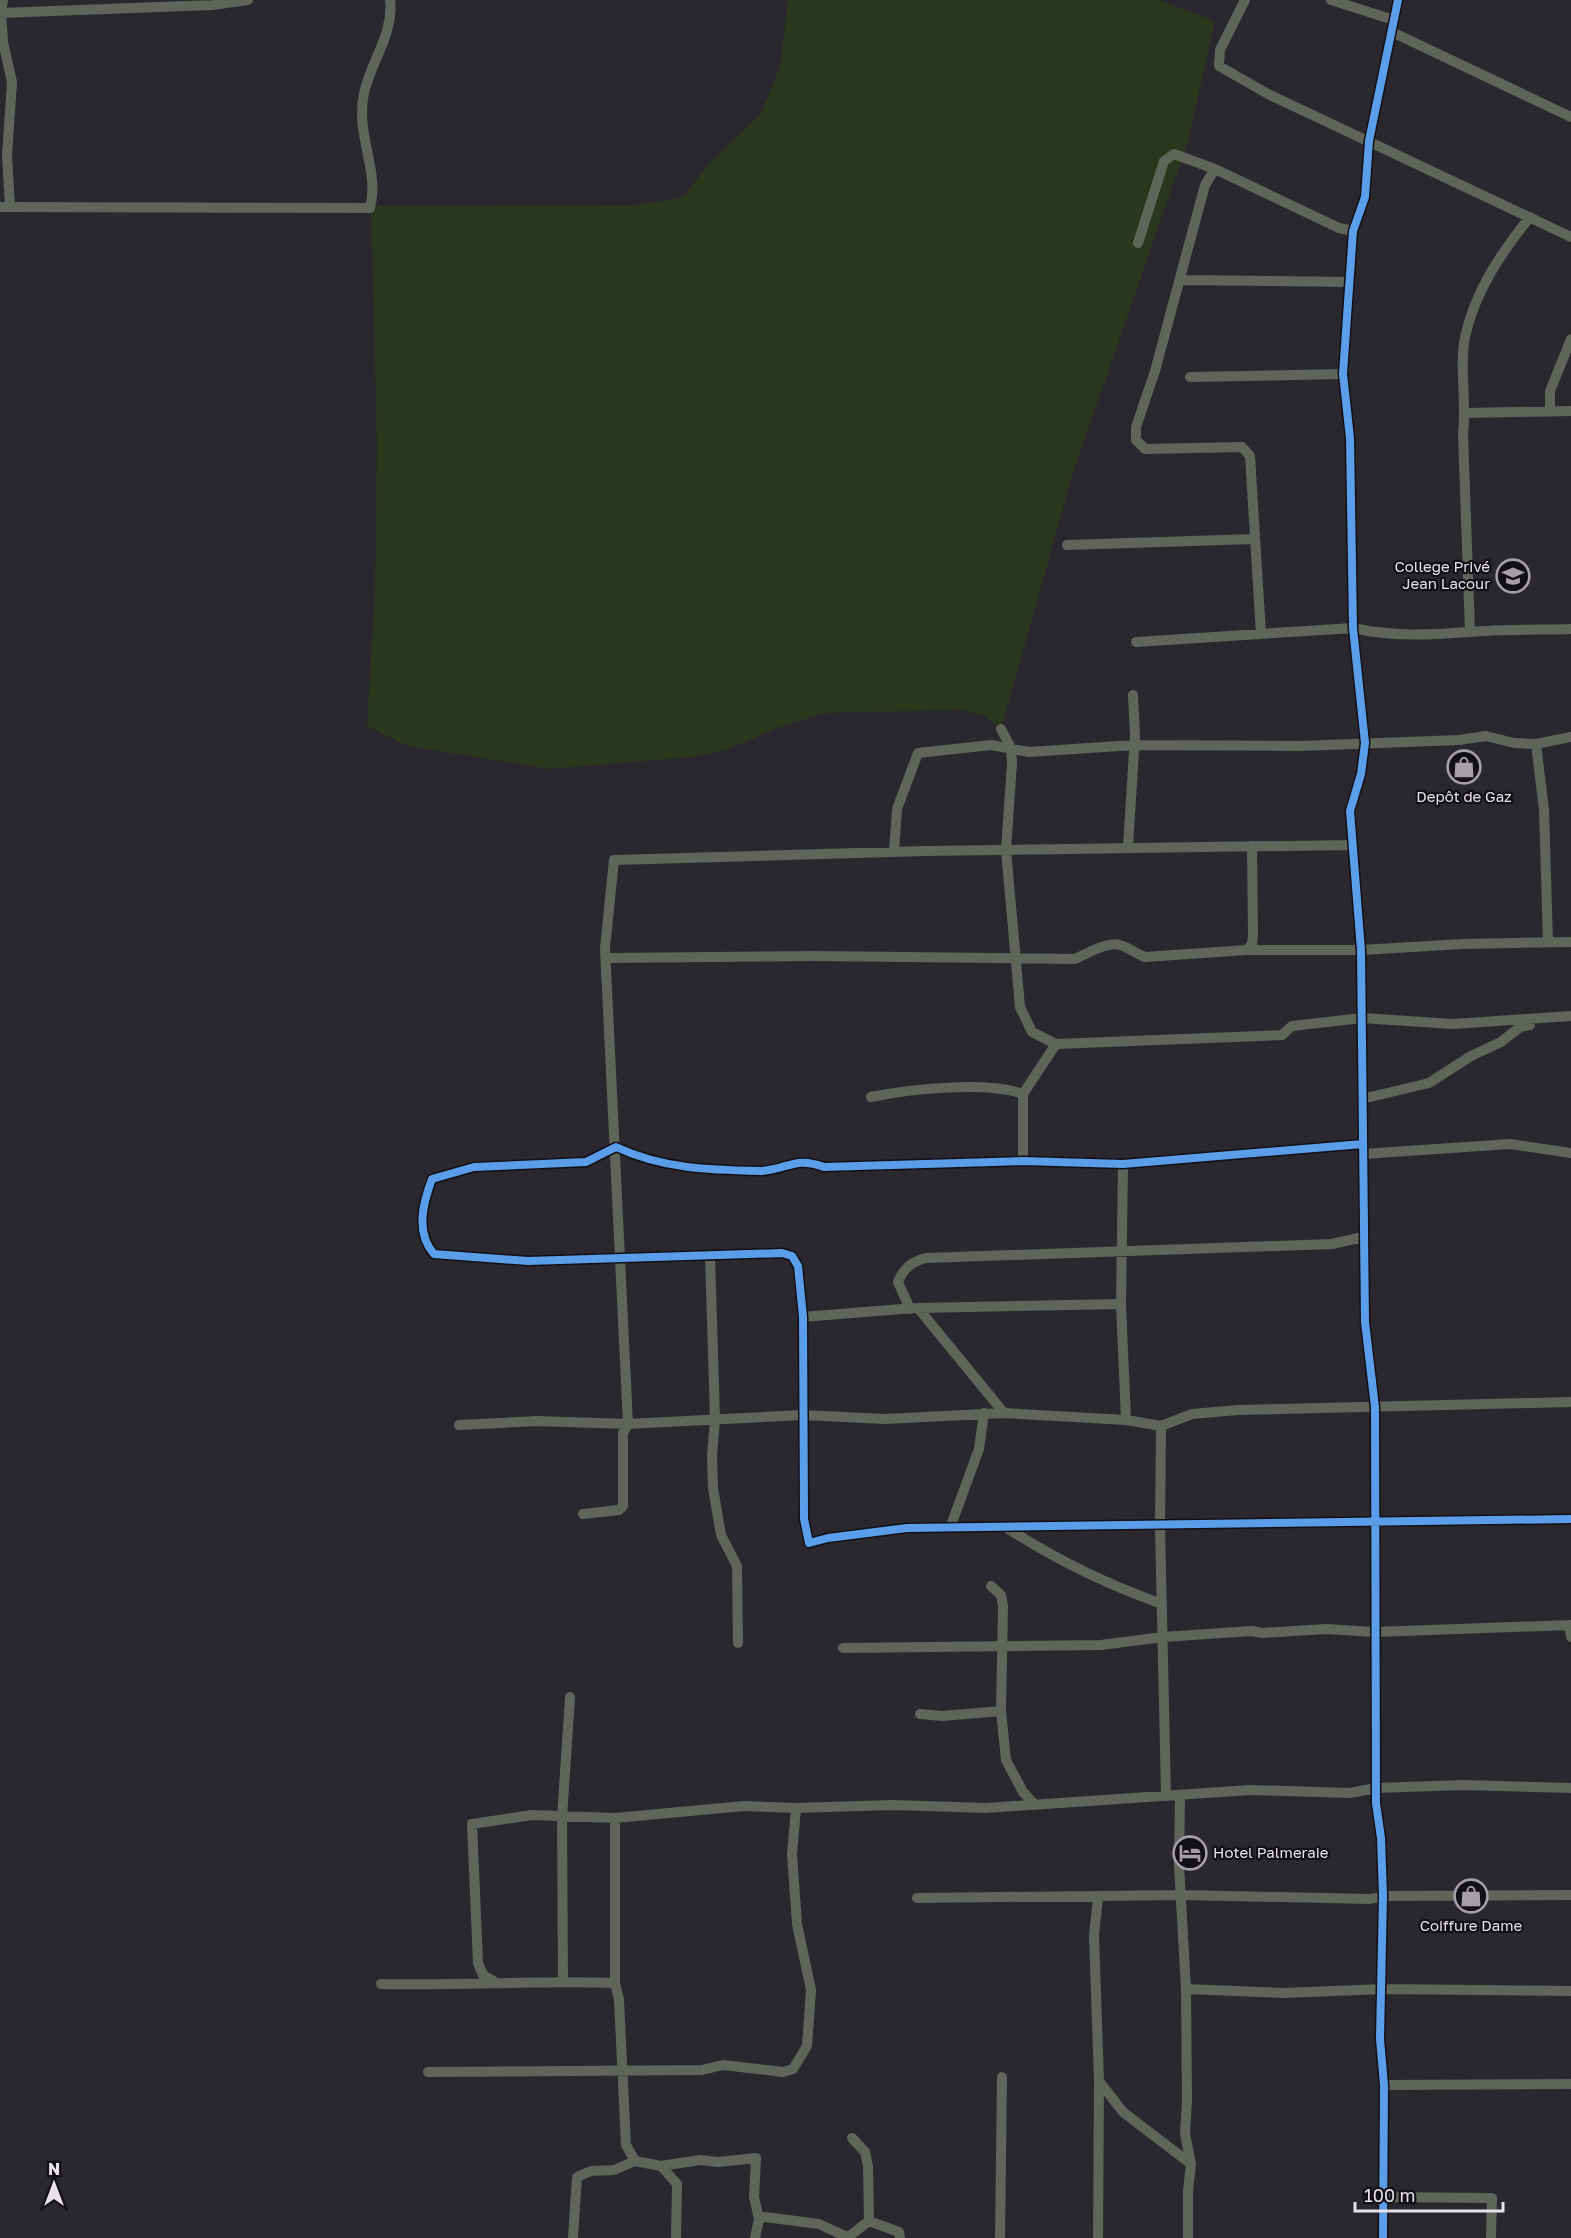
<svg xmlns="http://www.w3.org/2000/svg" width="1571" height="2238" viewBox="0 0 1571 2238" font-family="'Golos Text',sans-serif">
<rect width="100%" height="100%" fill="#2b272e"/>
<path fill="#2b371d" d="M788 0H1160L1215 21 1188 141 1073 473 1001 729 985 716 962 710 824 713 777 728 724 751 692 757 550 769 408 746 367 726 375 589 377 444 371 206 637 205 684 197 706 166 761 113 780 67Z"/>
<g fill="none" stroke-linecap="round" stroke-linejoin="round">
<path stroke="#606559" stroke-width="10" d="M3 0 1 13 3 42 12 82 7 155 10 207
M1245 0 1220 50 1219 66 1268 94 1571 237
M1331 0 1394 20
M0 13 212 5 248 0
M1392 32 1571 117
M1215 169 1205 185 1155 371 1136 427V440L1145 449 1242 447 1250 456 1261 633
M0 207 370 208C380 170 355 135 364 93 371 61 394 34 390 0
M1138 243 1164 161 1174 154 1215 169 1339 228 1353 231
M1180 280 1349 282
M1190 377 1343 374
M1550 410V391L1571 339
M1466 413 1571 411
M1067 545 1254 539
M1470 632 1463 434C1467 403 1459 367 1465 337 1475 291 1501 253 1530 217
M1136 642 1353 628C1393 637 1429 635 1469 632 1503 629 1537 630 1571 629
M1001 729 1011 748 1012 763 1006 850 1020 1007 1032 1032 1056 1044 1023 1094V1161
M1536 744 1544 810 1548 942
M1128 847 1135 736 1133 695
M894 852 897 809 918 753 991 745 1029 752 1134 745 1300 746 1459 740 1486 736 1514 743 1536 744 1571 737
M1247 950 1252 944 1253 935 1252 846
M606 958 814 956 1075 959C1087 954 1107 941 1120 945 1128 947 1136 954 1145 957L1247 950H1361L1463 944 1571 942
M1056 1044 1282 1035 1292 1026 1362 1018 1453 1024 1571 1016
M871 1097C910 1089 987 1081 1023 1094
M1362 1099 1429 1083 1471 1056 1501 1042 1520 1027 1530 1025
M1363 1144 1123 1164 1023 1161 824 1167C795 1156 789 1169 761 1171 710 1170 663 1169 616 1147L586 1162 474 1167 432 1179C423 1203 415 1232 434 1254L528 1261 782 1253 792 1256 798 1266 803 1317 804 1519 809 1543 828 1538 907 1528 1571 1519
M1363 1154 1510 1144 1571 1153
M1123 1164 1121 1304 1126 1420 1161 1426 1192 1414 1238 1410 1571 1402
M710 1256 715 1419 712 1456 713 1488 721 1535 737 1566 738 1643
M910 1309 898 1282C904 1268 911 1262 926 1258L1332 1244 1363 1237
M803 1317 914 1308
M1004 1413 918 1308 1121 1304
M459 1425 537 1421 628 1424 803 1415 885 1419 1004 1413 1126 1420
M1161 1426 1160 1527 1166 1796
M583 1514 619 1510 623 1506V1433L628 1424 605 948 614 860 925 851 1351 845
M950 1528 979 1449 984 1413
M1007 1528C1055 1559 1108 1585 1162 1604
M991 1586 1001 1595 1003 1606 1001 1711 1006 1760 1023 1792 1035 1805
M1569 1625 1571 1637
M843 1648 1101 1645 1163 1637 1252 1631 1262 1633 1326 1629 1375 1632 1571 1625
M920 1714 942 1716 1001 1711
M1180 1797 1179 1865 1186 1989 1187 2100 1185 2134 1191 2164 1188 2191V2238
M615 1818V1983L619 2000 626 2145 635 2161
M917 1898 1182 1895 1370 1899 1383 1896 1571 1895
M1098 1898 1094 1935 1099 2081 1123 2112 1191 2164
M563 1981 562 1818 570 1697
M497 1983 483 1975 478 1963 472 1824 532 1815 615 1818 744 1806 796 1808 893 1805 986 1808 1250 1790 1350 1793 1376 1788 1463 1785 1571 1788
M381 1984C459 1986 537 1980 615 1983
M1186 1989 1284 1993 1383 1989 1571 1991
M428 2072 702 2070 723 2065 783 2072 793 2069 807 2046 811 1990 797 1924 792 1854 796 1808
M1384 2085 1571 2084
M852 2138 865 2152 868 2166 869 2221
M661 2166 700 2160 718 2162 756 2158 754 2197 759 2219
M1383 2197 1492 2198 1491 2238
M573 2238 577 2177 591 2171 614 2170 635 2161 661 2166 677 2184 676 2238
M755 2238 759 2219 765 2217 819 2224 847 2237
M847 2238 869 2221 899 2232 900 2238
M1000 2238 1002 2077
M1098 2238 1099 2081
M1383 2238 1384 2085 1380 2039 1383 1896 1381 1838 1376 1803 1375 1407 1365 1322 1361 950 1350 811 1361 774 1365 743 1353 628 1350 438 1343 374 1353 231 1365 197 1369 141 1398 0"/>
<g stroke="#120f15" stroke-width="11">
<path id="cycleway" d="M1363 1144 1123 1164 1023 1161 824 1167C795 1156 789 1169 761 1171 710 1170 663 1169 616 1147L586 1162 474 1167 432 1179C423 1203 415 1232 434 1254L528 1261 782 1253 792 1256 798 1266 803 1317 804 1519 809 1543 828 1538 907 1528 1571 1519
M1383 2238 1384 2085 1380 2039 1383 1896 1381 1838 1376 1803 1375 1407 1365 1322 1361 950 1350 811 1361 774 1365 743 1353 628 1350 438 1343 374 1353 231 1365 197 1369 141 1398 0"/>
</g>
<use href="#cycleway" stroke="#5a9eea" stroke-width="8"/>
</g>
<defs>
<g id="school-ring" transform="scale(1.725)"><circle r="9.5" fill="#120f15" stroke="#a5a0a8" stroke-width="1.5"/><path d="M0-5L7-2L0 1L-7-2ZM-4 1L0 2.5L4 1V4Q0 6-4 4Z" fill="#a5a0a8"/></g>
<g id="shop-ring" transform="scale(1.725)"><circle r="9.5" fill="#120f15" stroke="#a5a0a8" stroke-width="1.5"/><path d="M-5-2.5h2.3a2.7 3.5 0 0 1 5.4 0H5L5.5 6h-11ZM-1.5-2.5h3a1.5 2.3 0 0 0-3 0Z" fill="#a5a0a8"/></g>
<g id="hotel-ring" transform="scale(1.725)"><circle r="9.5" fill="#120f15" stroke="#a5a0a8" stroke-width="1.5"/><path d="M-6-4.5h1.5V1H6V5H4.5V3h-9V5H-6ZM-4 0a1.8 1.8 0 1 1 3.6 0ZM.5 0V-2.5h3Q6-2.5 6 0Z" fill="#a5a0a8"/></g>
</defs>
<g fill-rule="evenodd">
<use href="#school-ring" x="1513" y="576"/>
<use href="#shop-ring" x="1464" y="767"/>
<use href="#hotel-ring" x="1190" y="1853"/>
<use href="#shop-ring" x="1471" y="1896"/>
</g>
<g text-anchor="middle" stroke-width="4.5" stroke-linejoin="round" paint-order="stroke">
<g font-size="15" fill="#e6e1e9" stroke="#120f15">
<text x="1490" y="572" text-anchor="end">College Privé<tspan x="1490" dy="17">Jean Lacour</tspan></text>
<text x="1464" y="802">Depôt de Gaz</text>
<text x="1213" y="1858" text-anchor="start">Hotel Palmeraie</text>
<text x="1471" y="1931">Coiffure Dame</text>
</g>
</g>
<g transform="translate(54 2184)" stroke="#120f15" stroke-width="4.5" paint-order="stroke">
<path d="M0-4.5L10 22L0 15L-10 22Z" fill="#e6e1e9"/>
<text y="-9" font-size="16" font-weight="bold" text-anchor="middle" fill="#e6e1e9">N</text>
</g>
<path d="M1355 2202v9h148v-9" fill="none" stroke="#e6e1e9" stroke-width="3"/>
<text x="1364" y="2202" font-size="18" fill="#e6e1e9" stroke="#120f15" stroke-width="4.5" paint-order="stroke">100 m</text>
</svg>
